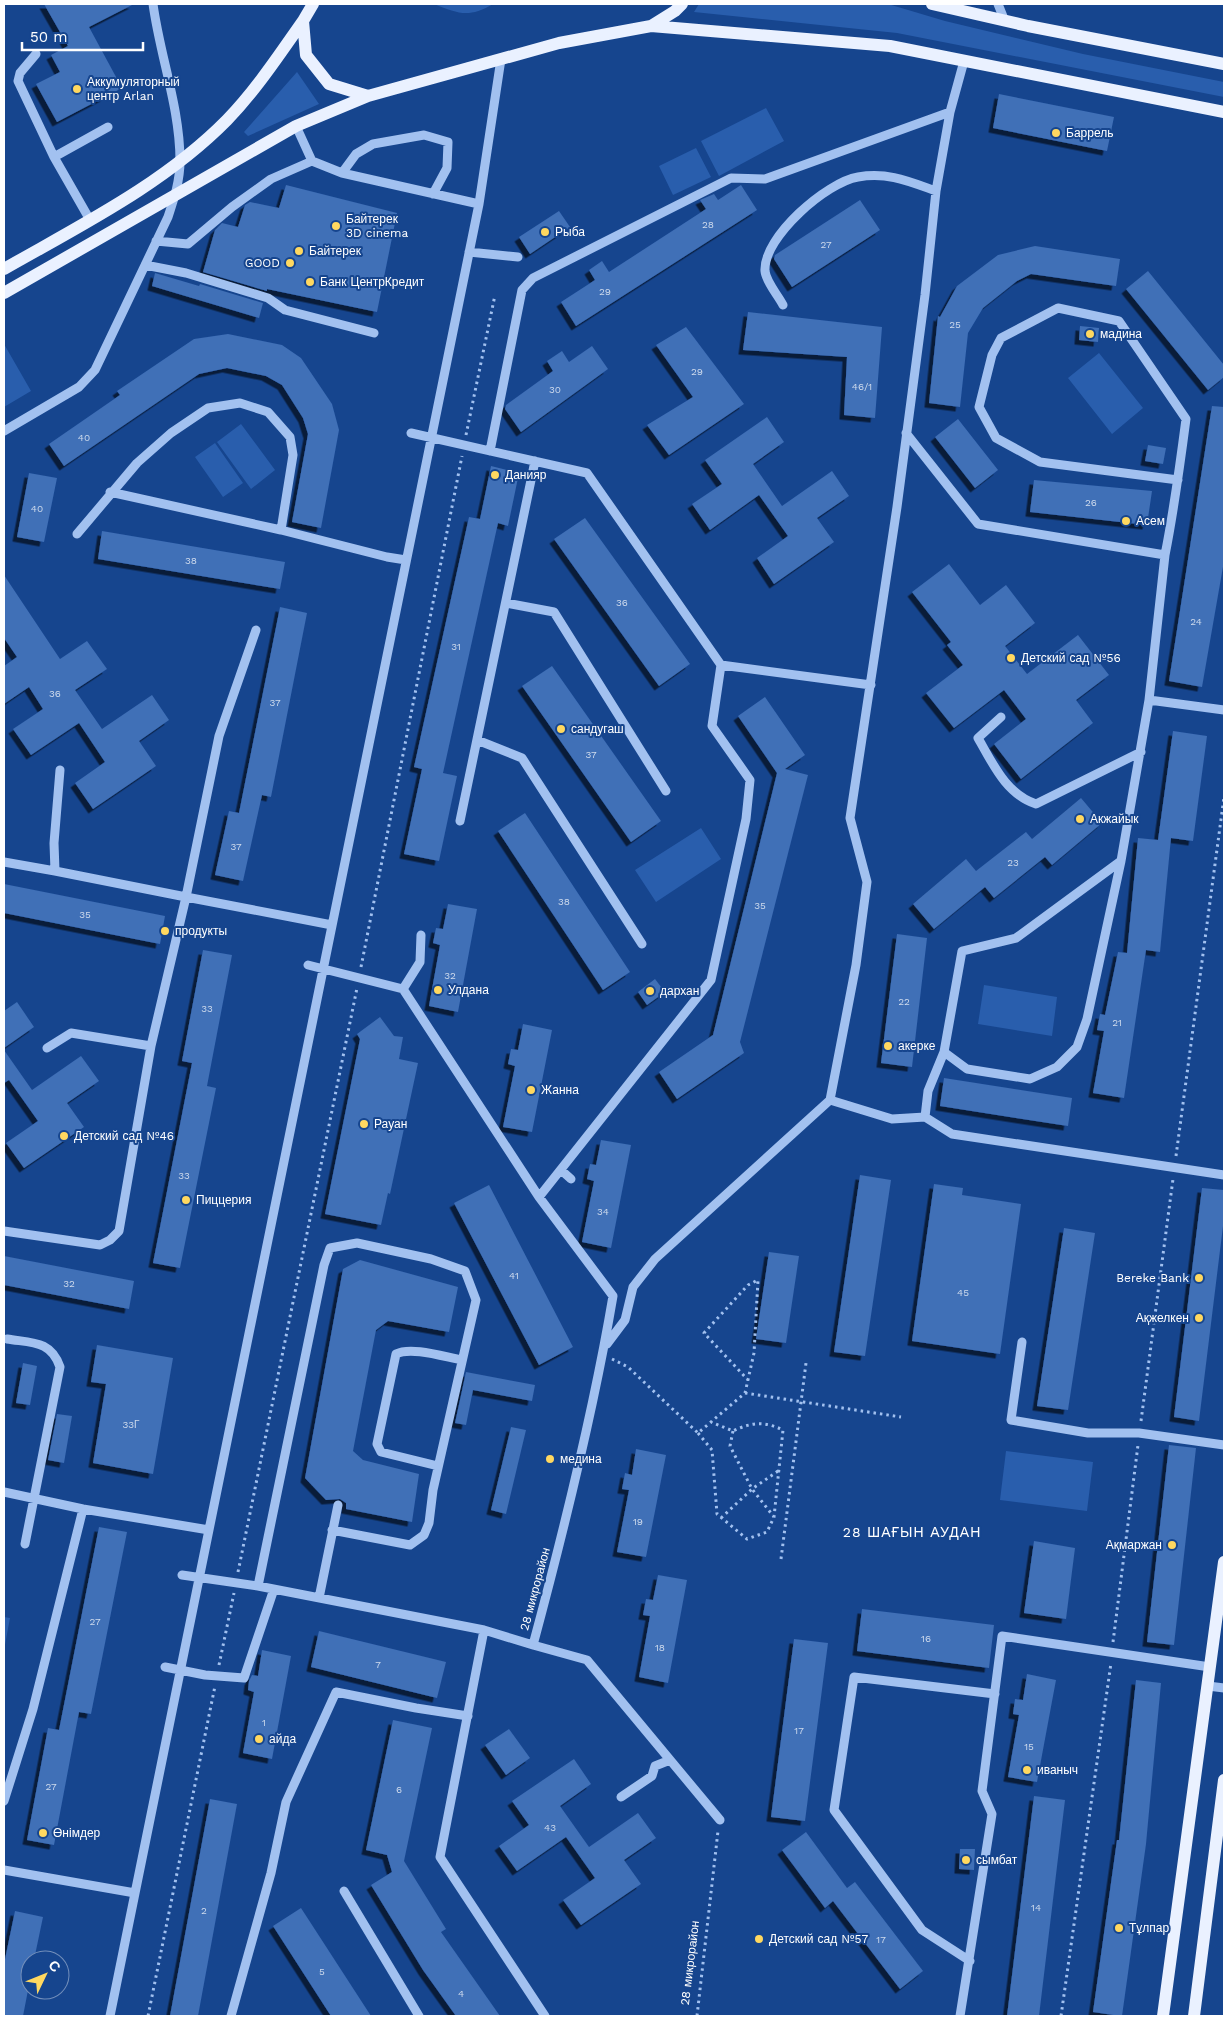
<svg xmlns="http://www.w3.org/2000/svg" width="1228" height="2020" viewBox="0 0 1228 2020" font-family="'Work Sans',sans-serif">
<defs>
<filter id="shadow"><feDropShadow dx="-4.5" dy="4.5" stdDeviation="0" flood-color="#0009"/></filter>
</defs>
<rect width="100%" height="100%" fill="#16458e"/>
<path fill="#295ead" d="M434 4H493C469 18 459 14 434 4Z
M699 4H888L945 21 1083 54 1224 82V97L897 33 694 12Z
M297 72 319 104 248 136 244 132Z
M766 108 784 141 719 176 701 141Z
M696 148 711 177 673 195 659 166Z
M4 344 31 391 4 407Z
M1099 353 1143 408 1112 434 1068 378Z
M241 424 275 470 251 489 217 442Z
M215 443 243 483 223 497 195 457Z
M701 828 721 859 656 902 635 870Z
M984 985 1057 997 1052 1036 978 1024Z
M1006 1451 1093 1462 1087 1511 1000 1500Z
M4 1617 10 1618 4 1650Z"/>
<path fill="#3f6fb7" filter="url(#shadow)" d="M44 4H134L89 27 122 88 57 122 36 84 60 72 51 55 68 46Z
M999 94 1114 117 1107 151 993 128Z
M286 185 397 213 377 312 267 289V291L203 272 215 230 222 223 238 227 245 205 250 202 279 208Z
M741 185 757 210 576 326 561 302 595 280 589 270 602 261 609 272 706 209 700 200 714 194 718 200Z
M860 200 880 230 792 287 774 259 775 255Z
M559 211 570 227 530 254 519 237Z
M1035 246 1120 259 1116 286 1031 274 1017 281 983 308 968 333 960 407 929 403 938 316 940 317 957 286 998 255Z
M1148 271 1224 365V377L1208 390 1126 289Z
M155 273 199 286 200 284 263 303 259 318 152 286Z
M748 312 882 327 875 418 844 415 847 357 743 350Z
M1080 326 1099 328 1098 342 1079 340Z
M686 327 744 404 669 455 647 425 693 397 656 345Z
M228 334 282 345 301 358 332 404 339 430 321 528 292 522 308 434 303 418 282 385 266 376 227 368 199 374 64 466 49 444 120 395 117 391 194 339Z
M592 346 608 369 521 432 505 409 506 405 553 371 547 361 562 351 569 362Z
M1212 406 1224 407V561L1202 687 1169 681Z
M767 417 784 442 753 464 782 506 832 471 849 496 817 518 834 542 774 584 757 558 788 536 759 495 710 530 692 504 722 484 705 460Z
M958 419 998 470 975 488 935 437Z
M1148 445 1166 448 1163 464 1145 461Z
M491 466 519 473 508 526 498 523 443 773 457 776 439 861 404 854 422 769 414 767 469 517 480 519Z
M29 473 57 478 44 542 17 537Z
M1034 480 1152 491 1147 525 1030 512Z
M585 518 690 664 659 686 554 539Z
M102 531 285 562 280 589 98 559Z
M949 564 980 605 1006 585 1035 623 1005 646 1027 674 1078 635 1109 675 1076 700 1093 723 1021 779 994 744 1026 719 1004 690 954 728 926 693 963 665 947 645 951 642 912 592Z
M4 575 60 659 87 641 107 669 75 690 102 729 152 695 169 720 139 741 156 766 93 809 75 783 105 762 79 723 31 755 13 729 43 709 29 687 4 704V666L17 657 4 638Z
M280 607 307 613 271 797 262 795 243 881 215 875 229 811 239 813Z
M552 666 661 821 631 842 522 686Z
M765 697 805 755 785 769 808 775 740 1042 744 1053 677 1099 659 1072 713 1035 777 773 738 716Z
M1173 731 1207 736 1193 841 1171 838 1160 952 1146 950 1124 1098 1093 1093 1104 1031 1097 1030 1100 1014 1105 1015 1118 952 1127 953 1138 838 1158 840Z
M1081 798 1102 823 1052 865 1045 857 994 898 985 887 934 929 913 904 966 859 976 871 1026 832 1032 839Z
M525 813 630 972 603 990 498 831Z
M4 884 165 916 160 944 4 913Z
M448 904 477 909 458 1012 429 1006 440 945 433 943 436 928 443 929Z
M897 934 927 938 912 1067 881 1063Z
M203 950 232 955 207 1086 216 1088 180 1268 153 1263 192 1063 182 1061Z
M655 979 665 992 647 1005 638 992Z
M17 1002 34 1027 4 1048V1011Z
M380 1017 394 1036 403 1037 399 1059 418 1063 390 1194 388 1193 381 1225 325 1214 360 1039 357 1034Z
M523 1024 552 1030 532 1132 503 1127 515 1066 508 1064 511 1049 518 1050Z
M4 1050 32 1090 81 1056 99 1081 67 1103 84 1127 24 1168 6 1143 38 1121 9 1080 4 1083Z
M944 1078 1072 1098 1068 1126 940 1106Z
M601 1140 631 1145 611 1248 582 1242 594 1181 587 1179 590 1164 596 1165Z
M860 1175 891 1180 865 1356 834 1352Z
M934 1184 963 1188 962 1195 1021 1204 1000 1354 912 1341Z
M489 1185 573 1347 539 1365 454 1203Z
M1202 1188 1224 1190V1218L1199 1421 1174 1417Z
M1064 1228 1095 1233 1068 1410 1037 1406Z
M769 1252 799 1256 786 1343 756 1339Z
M4 1256 134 1281 129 1309 4 1285Z
M360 1260 458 1287 449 1332 388 1321 376 1330 353 1451 363 1460 419 1474 412 1522 346 1509V1503L340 1499 326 1500 305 1478 343 1269Z
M97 1345 173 1358 153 1474 93 1463 106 1384 91 1382Z
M23 1363 37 1366 30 1405 16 1403Z
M466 1372 535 1385 532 1401 473 1390 466 1425 455 1423Z
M57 1414 72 1416 64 1463 48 1460Z
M511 1427 526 1430 506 1514 491 1510Z
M1169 1445 1196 1448 1174 1645 1147 1642Z
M636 1449 666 1455 646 1557 617 1552 629 1490 622 1489 625 1473 632 1475Z
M99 1527 127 1532 91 1714 79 1712 54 1845 27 1840 48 1728 59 1730Z
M1034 1541 1075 1548 1066 1619 1024 1613Z
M658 1575 687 1580 668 1683 639 1677 650 1616 643 1615 646 1599 653 1600Z
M862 1609 994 1625 989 1668 857 1651Z
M319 1631 446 1662 437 1698 311 1667Z
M794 1639 828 1643 805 1821 771 1817Z
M262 1650 291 1656 272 1759 243 1753 254 1692 248 1690 249 1681 252 1675 258 1676Z
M1027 1674 1056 1680 1037 1782 1008 1777 1019 1715 1013 1714 1015 1699 1023 1700Z
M1136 1680 1161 1683 1146 1844 1122 2016H1120L1093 2012 1117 1840H1119Z
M393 1720 432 1728 404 1861 446 1929 441 1932 500 2016H456L423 1970 371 1885 392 1872 387 1855 366 1850Z
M509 1729 530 1758 506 1775 485 1745Z
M574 1759 591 1784 560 1806 589 1847 638 1813 656 1838 624 1860 641 1884 581 1925 563 1900 595 1878 566 1837 517 1871 499 1846 529 1825 512 1801Z
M1034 1796 1065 1800 1039 2016H1007Z
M210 1799 237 1804 198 2016H170Z
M806 1832 847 1888 855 1882 923 1971 900 1989 833 1901 825 1908 782 1850Z
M960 1849H975L974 1870 959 1869Z
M301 1908 371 2016H331L273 1926Z
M15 1911 43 1917 34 1960H30V1980L23 2016H4V1964Z"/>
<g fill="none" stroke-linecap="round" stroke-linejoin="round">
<path stroke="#a2c1f0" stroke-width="3" stroke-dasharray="2.5 4" stroke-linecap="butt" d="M466 435 495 295
M361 967 462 456
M1176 1156 1224 797
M612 1359 628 1367 698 1433 745 1393 754 1353 758 1280 748 1285 704 1333 748 1380
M745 1393 901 1417
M1141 1421 1173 1179
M733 1431 730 1446 752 1489 774 1517
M698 1433 712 1450 717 1514 747 1539 767 1532 774 1517 783 1430C764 1421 752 1422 733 1431L711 1422
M721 1518 752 1489 778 1471
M781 1559 806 1363
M238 1572 357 988
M1113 1642 1138 1445
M219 1665 234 1593
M148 2016 215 1686
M697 2016 718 1831
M1061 2016 1111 1663"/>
<path stroke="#a2c1f0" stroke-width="9" d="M998 4 1004 19
M36 54 20 73 18 81 54 157
M296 126 312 161 342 173 479 204
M342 173 356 154 373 144 424 135 448 142 447 168 433 194
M90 220 54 157 108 127
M156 241 188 244 232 207 271 179 312 161
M469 252 518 257
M145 265 186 273 268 298 285 310 374 333
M783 305C778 295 766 282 765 271 763 237 827 182 858 177 888 172 908 181 936 191L950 112 964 61
M4 431 79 387 95 370 168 217C174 199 180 181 180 161 180 108 160 56 153 4
M906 433 978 524 1165 555 1149 700 1224 710
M490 451 522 290 533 278 731 178 765 179 950 112
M110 492 281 530
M77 534 137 463 171 433 208 408 240 403 268 412 290 437 293 455 281 530 387 557 406 560
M1165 555C1174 510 1180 465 1186 419L1119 321 1058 308 1001 338 992 355 979 407 996 438 1040 462 1178 480
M506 603 554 612 666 791
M256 630 219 736 186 897 332 925
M721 665 871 685
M1001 717 978 738C993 764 1006 794 1036 804L1141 752
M477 740 522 758 642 944
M60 770 54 843 55 871 186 897 151 1046
M460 821 535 461
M1121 861 1016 938 962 951 944 1052 967 1069 1030 1079 1057 1067 1077 1047 1087 1019 1121 861 1149 700
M4 862 55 871
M308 965 403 989 539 1197 711 980 746 819 750 780 712 726 721 665 587 473 411 433
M403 989 420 962 421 935
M944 1052 928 1091 925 1117 952 1134 1224 1175
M830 1100 856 965 867 882 850 818 897 507 925 295 936 191
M561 1170 571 1179
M539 1197 613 1296C593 1414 564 1530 533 1645L587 1660 720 1820
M4 1231 100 1245 110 1240 119 1231 151 1046 71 1033 47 1048
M7 1339C31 1343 51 1340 60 1367L25 1544
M1022 1342 1011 1420 1088 1433H1139L1224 1445
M607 1344 625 1320 633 1287 655 1259 830 1100 892 1119 925 1117
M438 1466 381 1452 377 1444 396 1354C411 1346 445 1357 462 1360
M4 1492 83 1509 209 1530
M182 1575 258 1586 484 1630 533 1645
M258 1586 324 1265 330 1248 357 1243 431 1259 465 1271 476 1300 433 1490 429 1523 424 1535 410 1545 332 1530
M319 1598 338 1505
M484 1630 440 1857 545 2016
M165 1667 205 1675 244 1678 274 1589
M1208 1686 1224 1688
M621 1797 652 1776 655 1766 670 1760
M4 1801 33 1709 83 1509
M4 1870 135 1893
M344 1891 419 2016
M970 1961 922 1930 834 1810 854 1677 995 1694
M110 2016 479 204 501 59
M231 2016 271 1873 286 1802 336 1692 416 1708 468 1716
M960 2016 992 1814 982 1791 1002 1636 1210 1667"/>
<path stroke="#eaf1ff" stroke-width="12" d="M313 4 303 21 306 55 329 84 368 96
M932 4 1028 26 1224 64
M651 26 890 46 1224 112
M4 269C81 225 164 184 227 120 256 90 279 55 303 21
M4 293 296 126 368 96 559 43 651 26 675 11 682 4
M1163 2016 1224 1562
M1194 2016 1224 1780"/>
</g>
<g fill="#ffd860" stroke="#16458e" stroke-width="2">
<circle cx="77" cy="89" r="5"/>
<circle cx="1056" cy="133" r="5"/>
<circle cx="336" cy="226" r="5"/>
<circle cx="545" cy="232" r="5"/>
<circle cx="299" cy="251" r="5"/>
<circle cx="290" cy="263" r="5"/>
<circle cx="310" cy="282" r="5"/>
<circle cx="1090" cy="334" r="5"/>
<circle cx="495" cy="475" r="5"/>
<circle cx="1126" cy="521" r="5"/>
<circle cx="1011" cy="658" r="5"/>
<circle cx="561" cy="729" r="5"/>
<circle cx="1080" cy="819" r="5"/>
<circle cx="165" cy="931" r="5"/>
<circle cx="438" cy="990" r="5"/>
<circle cx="650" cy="991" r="5"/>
<circle cx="888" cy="1046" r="5"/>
<circle cx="531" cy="1090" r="5"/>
<circle cx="364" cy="1124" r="5"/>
<circle cx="64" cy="1136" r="5"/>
<circle cx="186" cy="1200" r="5"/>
<circle cx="1199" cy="1278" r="5"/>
<circle cx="1199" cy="1318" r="5"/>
<circle cx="550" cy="1459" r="5"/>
<circle cx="1172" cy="1545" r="5"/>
<circle cx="259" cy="1739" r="5"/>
<circle cx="1027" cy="1770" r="5"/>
<circle cx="43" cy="1833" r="5"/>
<circle cx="966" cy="1860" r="5"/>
<circle cx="1119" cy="1928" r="5"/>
<circle cx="759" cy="1939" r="5"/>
</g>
<g text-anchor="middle" stroke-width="4" stroke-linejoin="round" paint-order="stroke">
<g font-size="10" fill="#cfdbed">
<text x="708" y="228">28</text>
<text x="826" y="248">27</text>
<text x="605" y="295">29</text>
<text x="955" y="328">25</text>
<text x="697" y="375">29</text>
<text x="862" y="390">46/1</text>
<text x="555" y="393">30</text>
<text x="84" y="441">40</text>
<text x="1091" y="506">26</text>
<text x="37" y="512">40</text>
<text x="191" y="564">38</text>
<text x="622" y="606">36</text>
<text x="1196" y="625">24</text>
<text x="456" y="650">31</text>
<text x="55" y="697">36</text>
<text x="275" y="706">37</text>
<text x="591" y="758">37</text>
<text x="236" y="850">37</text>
<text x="1013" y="866">23</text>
<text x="564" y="905">38</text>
<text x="760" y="909">35</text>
<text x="85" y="918">35</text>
<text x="450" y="979">32</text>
<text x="904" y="1005">22</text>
<text x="207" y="1012">33</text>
<text x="1117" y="1026">21</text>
<text x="184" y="1179">33</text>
<text x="603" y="1215">34</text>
<text x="514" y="1279">41</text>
<text x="69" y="1287">32</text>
<text x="963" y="1296">45</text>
<text x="131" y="1428">33Г</text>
<text x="638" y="1525">19</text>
<text x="95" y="1625">27</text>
<text x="926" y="1642">16</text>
<text x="660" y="1651">18</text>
<text x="378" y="1668">7</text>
<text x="264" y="1726">1</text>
<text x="799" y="1734">17</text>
<text x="1029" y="1750">15</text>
<text x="51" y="1790">27</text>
<text x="399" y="1793">6</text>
<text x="550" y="1831">43</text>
<text x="1036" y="1911">14</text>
<text x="204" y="1914">2</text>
<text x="881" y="1943">17</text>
<text x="322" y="1975">5</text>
<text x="461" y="1997">4</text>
</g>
<g font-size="12" fill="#fff" stroke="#16458e" text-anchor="start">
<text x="87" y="86">Аккумуляторный<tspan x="87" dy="14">центр Arlan</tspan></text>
<text x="1066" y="137">Баррель</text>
<text x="346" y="223">Байтерек<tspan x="346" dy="14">3D cinema</tspan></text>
<text x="555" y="236">Рыба</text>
<text x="309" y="255">Байтерек</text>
<text x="280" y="267" text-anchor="end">GOOD</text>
<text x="320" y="286">Банк ЦентрКредит</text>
<text x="1100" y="338">мадина</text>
<text x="505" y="479">Данияр</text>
<text x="1136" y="525">Асем</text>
<text x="1021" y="662">Детский сад №56</text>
<text x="571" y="733">сандугаш</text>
<text x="1090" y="823">Акжайык</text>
<text x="175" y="935">продукты</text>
<text x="448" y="994">Улдана</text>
<text x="660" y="995">дархан</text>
<text x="898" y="1050">акерке</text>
<text x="541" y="1094">Жанна</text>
<text x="374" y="1128">Рауан</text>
<text x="74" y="1140">Детский сад №46</text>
<text x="196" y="1204">Пиццерия</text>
<text x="1189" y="1282" text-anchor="end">Bereke Bank</text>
<text x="1189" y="1322" text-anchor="end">Ақжелкен</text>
<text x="560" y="1463">медина</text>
<text x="1162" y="1549" text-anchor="end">Ақмаржан</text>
<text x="269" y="1743">айда</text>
<text x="1037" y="1774">иваныч</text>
<text x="53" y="1837">Өнімдер</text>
<text x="976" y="1864">сымбат</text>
<text x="1129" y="1932">Тұлпар</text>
<text x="769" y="1943">Детский сад №57</text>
</g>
<g font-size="12" fill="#fff" stroke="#16458e">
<text transform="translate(535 1589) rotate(-75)" y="4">28 микрорайон</text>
<text transform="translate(690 1963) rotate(-83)" y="4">28 микрорайон</text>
</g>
<g font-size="14" letter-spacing="1" fill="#fff" stroke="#16458e">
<text x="912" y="1537">28 ШАҒЫН АУДАН</text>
</g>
</g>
<rect width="1228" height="2020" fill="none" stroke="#ffffff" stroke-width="10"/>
<g transform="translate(45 1975) rotate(47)"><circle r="24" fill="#16458e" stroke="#738fbb"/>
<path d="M0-4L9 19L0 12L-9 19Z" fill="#ffd860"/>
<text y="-8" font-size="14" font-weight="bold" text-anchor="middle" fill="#ffffff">С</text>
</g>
<path d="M22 42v8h121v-8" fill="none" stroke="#ffffff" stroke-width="2.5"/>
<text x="30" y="42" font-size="15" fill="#ffffff" stroke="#16458e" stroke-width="4" paint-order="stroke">50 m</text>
</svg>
